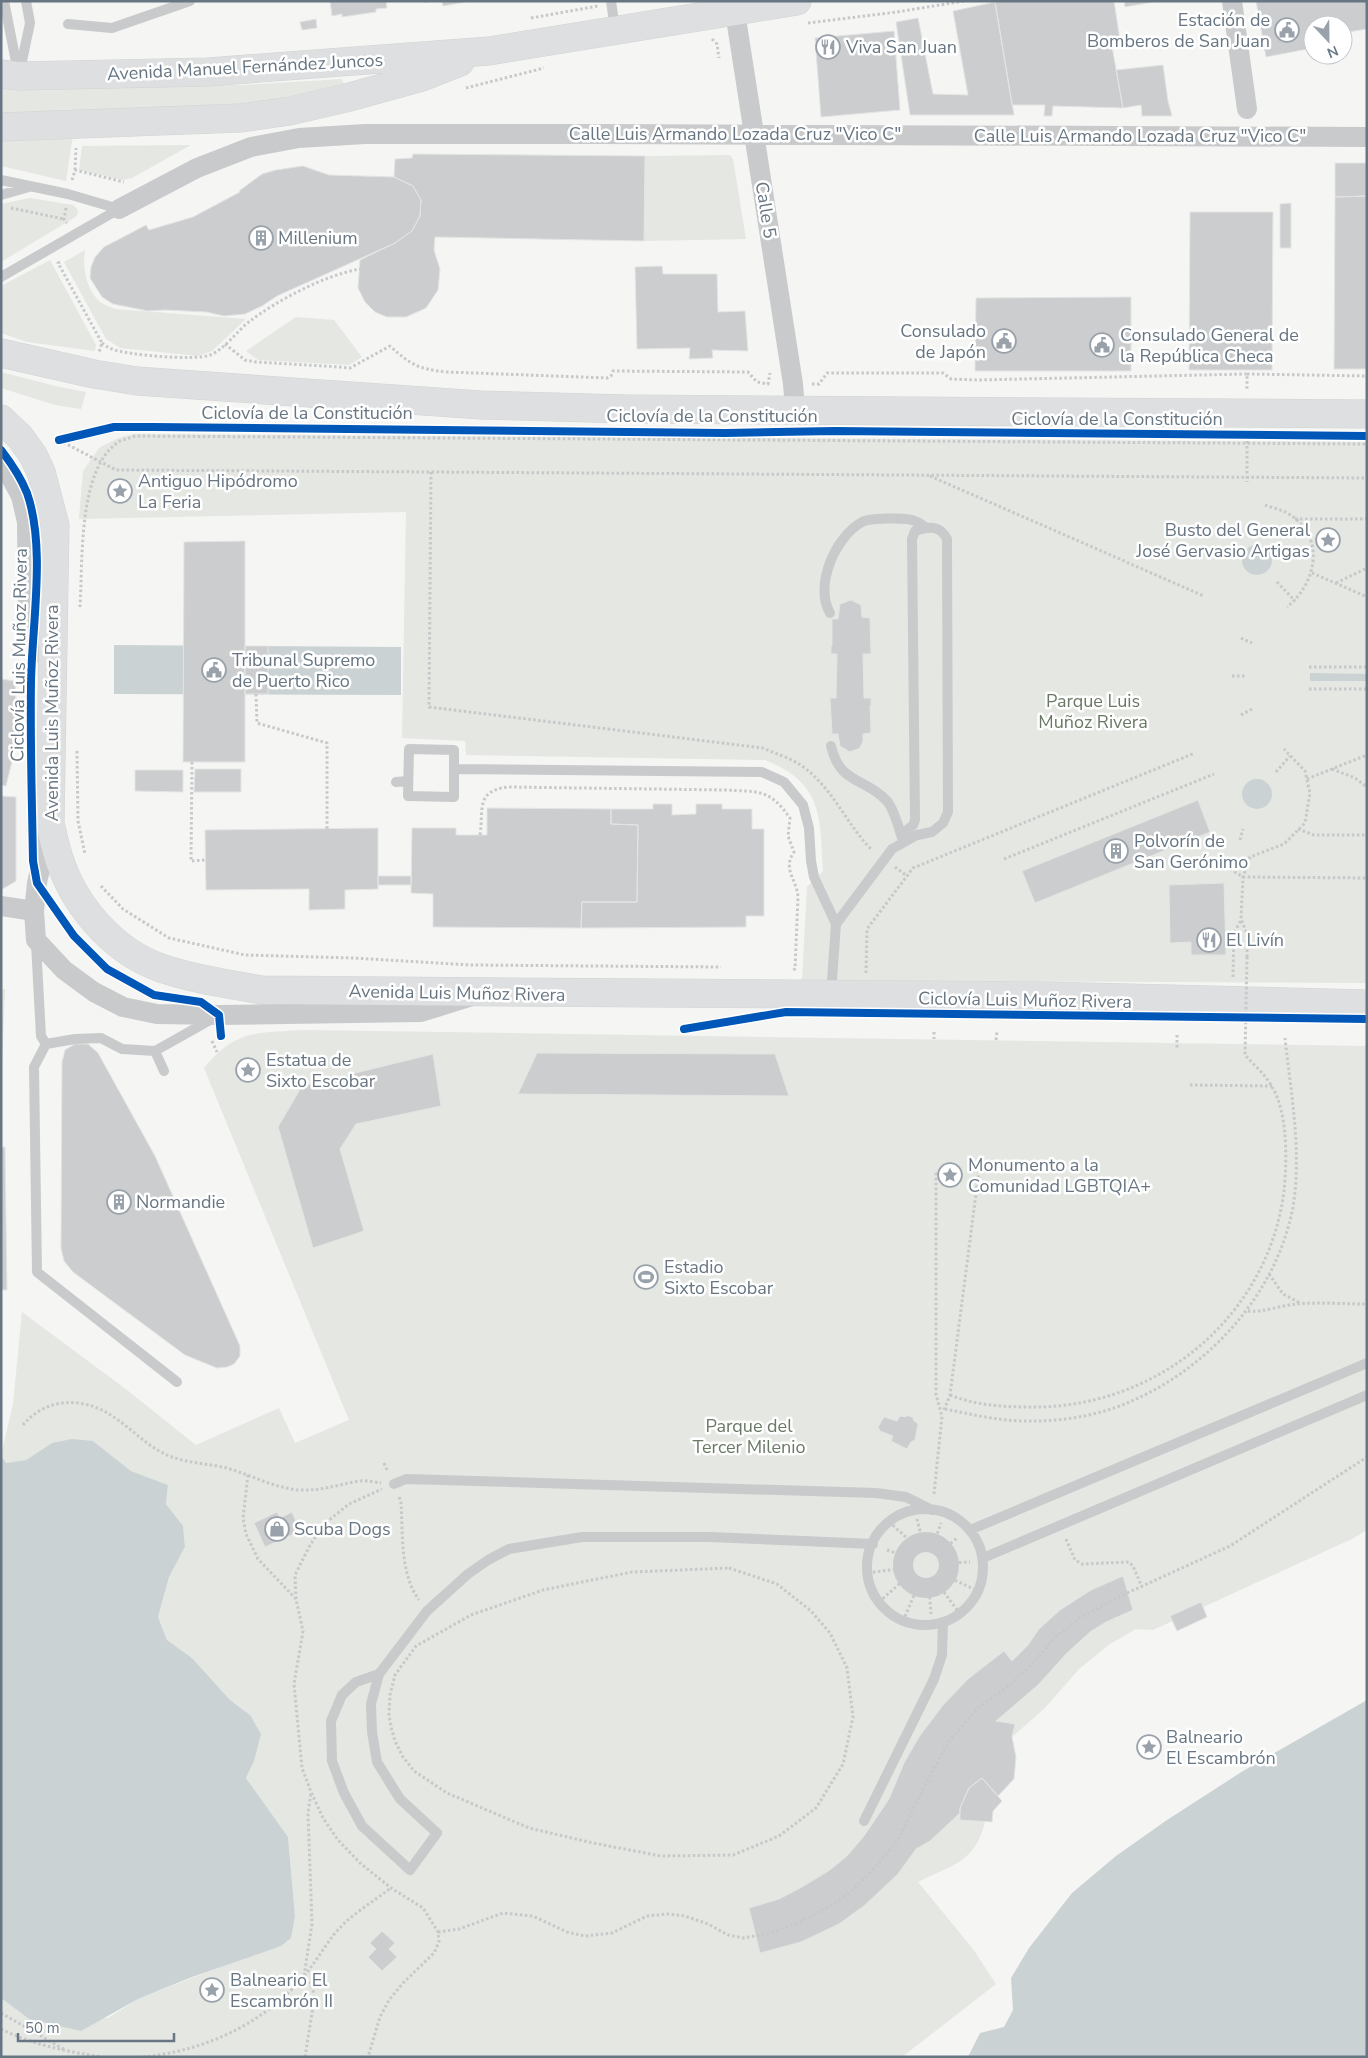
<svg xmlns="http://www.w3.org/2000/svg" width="1368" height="2058" viewBox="0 0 1368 2058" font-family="'Nunito Sans',sans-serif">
<rect width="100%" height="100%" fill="#f5f5f4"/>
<path fill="#e4e7e2" d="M342 79 344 85 259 103 187 111 1 115V85L42 87 242 85Z
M73 135 66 181 1 166V139Z
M191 145 132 178 123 180 79 170 82 146Z
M730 155 733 159 746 239 644 241 645 156Z
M30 198 73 205 78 210 77 216 1 262V204Z
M85 250C82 268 86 289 100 302 104 305 110 307 115 309L246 319 212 351 198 356 120 348 106 339 64 262Z
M50 260 96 345 95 351 27 342 1 333V286Z
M296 317 334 320 362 357 349 365 258 360 246 351Z
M1 372 55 386 86 392 81 409 55 405 1 388Z
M134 434 1367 442V983L802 980 807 887 823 871C820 816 823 783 765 760L466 755 465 741 402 738 406 512 79 519 83 471 99 448 118 438Z
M1 989H5L1 1091Z
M304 1030 1367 1046V1530L1352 1539 1153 1630 1136 1629 1110 1644 1079 1669 1045 1708 1012 1737 1016 1757 1014 1779 998 1796 1002 1801 993 1811 992 1822 985 1821C976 1863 951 1865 918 1882L973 1949 996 1984 902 2057H1V1998L29 2019 108 2018 138 1999 233 1962 295 1916 288 1837 246 1778 254 1761 250 1715 230 1700 192 1658 167 1640 158 1617 169 1577 185 1547 183 1526 166 1504 168 1485 131 1471 93 1441 52 1443 26 1460 6 1463 1 1455 13 1404 22 1312 127 1390 196 1445 279 1408 295 1443 349 1420 204 1068C236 1029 258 1033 304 1030Z"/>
<path fill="#cad2d4" d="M1242 560a15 15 0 1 1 30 0a15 15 0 1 1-30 0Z
M114 645 401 647V695L114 694Z
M1310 673 1367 674V681H1310Z
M1242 794a15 15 0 1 1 30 0a15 15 0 1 1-30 0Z
M72 1439 93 1441 131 1471 168 1485 166 1504 183 1526 185 1547 169 1577 158 1617 167 1640 192 1658 230 1700 250 1715 261 1734 254 1761 246 1778 288 1837 295 1916 291 1938 281 1946 192 1977 138 1999 81 2031 29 2019 1 1998V1455L6 1463 26 1460 52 1443Z
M1367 1700V2057H968L980 2033 1004 2027 1013 2010 1011 1978 1029 1948 1072 1893 1116 1856 1167 1820 1243 1771Z"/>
<path fill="#cccdce" stroke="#e4e4e4" d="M330 1H386L387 8 376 9V12L342 17V14L332 16Z
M442 1H466V2L443 6Z
M1003 1H1114L1120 40 1111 41 1123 108 1053 106 1052 116H1044L1045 105H1012L995 2Z
M1124 1H1159L1125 7Z
M1256 1H1367V29L1348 32 1350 42 1343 43V25H1313V48L1266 57Z
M995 2 1014 115H910L896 22 918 18 933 94 968 95 953 11Z
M316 19 317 28 302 30 300 22Z
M894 31 900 110 821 117 815 38Z
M1163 65 1168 101 1172 116H1142L1141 105 1123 108 1116 70Z
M413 154 645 156 644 241 435 237 434 250 440 269 438 290 426 308 406 317H387L375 312 365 302 358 288 360 260 395 243 412 231 420 216 421 200 413 186 394 177 395 159 412 158Z
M1335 163H1367V196L1335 197Z
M303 166 329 175 394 177 413 186 421 200 420 216 412 231 395 243 277 296 262 306 245 314 224 316 206 312 165 310 148 311 113 304 102 297 90 278 91 267 95 257 104 247 129 234 146 225 149 230 193 217 240 192 239 191 262 174 276 170Z
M1367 196V369H1334L1335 197Z
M1291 203V248H1280V204Z
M1190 212H1273L1272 370H1189Z
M662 266 663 274H717L718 312 745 311 748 351 712 350 713 358 689 359 690 348 637 349 635 267Z
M1131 297V371H975L976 298Z
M245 541V762H183L184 542Z
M851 600 861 605 862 617 870 618 871 654H863L864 698H871V706H870L871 733 863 734V741L860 748 850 752 840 746 838 734H832L830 698H836L837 654H831V646H832V619H838L840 604Z
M245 646H268V694H245Z
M1 679 15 681 17 724 16 745 6 786 1 785Z
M195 769H241V792H194Z
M135 770H183V792L135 791Z
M1 796 16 797V881L1 890Z
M1198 800 1210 832 1035 903 1022 871Z
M653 804H672V815L696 814V804H722V809H752V829H764V916H746V927L581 928 582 902H637L638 825 611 824V809H653Z
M487 808 611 809V824L638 825 637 902H582L581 928 433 927V894L411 893 412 828H456V835H487Z
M378 828V889L345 890V909L309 910V889L206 890 205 830Z
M378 876H411V885H378Z
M1224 883 1226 955H1191V942L1170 943 1169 885Z
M75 1044H88L98 1053 155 1156 240 1346V1356L234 1364 227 1367 217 1368 185 1355 73 1272 64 1261 61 1248 62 1062 65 1050Z
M537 1053 775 1054 789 1096 518 1094Z
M433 1054 441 1106 356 1124 340 1149 364 1231 313 1248 278 1127 302 1086Z
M1 1147H5L7 1290H1Z
M907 1415 914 1418 913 1420 918 1424 915 1440 911 1442 907 1449 891 1441 893 1436 880 1431 878 1427 884 1417 897 1421 900 1416 906 1417Z
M277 1512 280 1518 292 1512 300 1531 265 1547 254 1523Z
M1123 1576 1133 1610 1106 1622 1090 1632 1067 1653 1038 1685 996 1721 1015 1724 1012 1737 1016 1757 1014 1779 998 1796 982 1778 969 1788 960 1808V1813L930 1841 916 1849 898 1874 865 1905 839 1924 801 1942 760 1953 749 1908 779 1899 802 1887 830 1870 847 1856 864 1836 889 1799 904 1763 919 1737 943 1705 968 1679 1004 1651 1012 1661 1028 1645 1039 1629 1060 1610 1091 1590Z
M1201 1602 1207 1617 1177 1631 1170 1616Z
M982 1778 1002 1801 993 1811 992 1822 960 1820V1808L969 1788Z
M382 1931 395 1943 389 1949 397 1957 382 1971 368 1957 376 1949 370 1943Z"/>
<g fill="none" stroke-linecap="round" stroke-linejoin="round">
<g stroke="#d2d3d3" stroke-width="29">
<path id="secondary" d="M1 74 19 76 208 72 489 51 797 1
M1 127 241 118 290 111 346 98 422 77 460 62"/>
</g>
<g stroke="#d2d3d3" stroke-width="29">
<path id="primary" d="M1 353 94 374 137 381 481 405 628 409 1367 414
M1 419 20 437 33 455 41 472 55 525 50 823C53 836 56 851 61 864 77 909 115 952 161 968 193 979 228 984 262 990L1047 996 1367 1004"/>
</g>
<path stroke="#c7c8c9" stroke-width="3" stroke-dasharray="2.5 2.5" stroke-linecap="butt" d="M424 1H429
M531 18 598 6
M808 23 897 12 964 1
M712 39 717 44 719 58
M466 88 544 68
M75 170 76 148
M72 180 75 170 124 182
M11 208 64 219
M66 208 64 219 67 223
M60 262 58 263 102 343 99 352
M102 343C105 345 108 348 112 349 126 355 195 361 210 355 225 349 237 331 250 321 278 300 325 275 360 269
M225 344 245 360 256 362 340 367 350 368 390 346C411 365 418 369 447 372L607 378 611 376 613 371 748 372 757 382 768 384 770 373
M1247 374 1367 376
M812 384H819L827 373H943L951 379 978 380 1247 374V390
M1247 436V482
M59 440 116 470 1367 478
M431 472 429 707 763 748C776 754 791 758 802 766 833 788 846 824 872 850
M930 476 1204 596
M1265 505C1272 508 1280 509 1287 513 1326 535 1318 582 1287 607
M1295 519H1367
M1312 573 1367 597
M1277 582 1295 601
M1336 583 1367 568
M80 607C83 563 77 467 120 441 125 439 130 438 135 436L1367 444
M1241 638 1252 643
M1309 667H1367
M1232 676H1245
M1309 689H1367
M256 694 257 723 327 743V829
M1241 715 1252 709
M77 751 78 821 85 854
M192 762 191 861 206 860
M1332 769 1355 778 1367 787
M1276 772 1290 756
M1307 779 1367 755
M1298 829 1314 835H1367
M480 835C484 809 475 791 508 787L725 790C758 792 769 788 790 818L788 836 794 852C782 869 797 880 798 897L795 969 792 970
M1240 840 1243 829
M1004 859 1214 774
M895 867 907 876
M1230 869 1243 877 1367 878
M101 886 123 909 169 938 245 955 353 958 471 965 721 967
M1247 957V934L1241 919 1243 877 1250 857 1284 844 1305 823 1310 793 1305 771 1284 749
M866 973 867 929 913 868 1195 753
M1233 977 1234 933 1241 920
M934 1032V1039
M1177 1035V1049
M996 1040 997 1032
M212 1041 217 1052
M1190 1085 1272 1086
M1269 1274 1283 1294 1300 1303
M1248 1311C1261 1313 1282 1305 1297 1304 1320 1302 1344 1304 1367 1304
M945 1409C974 1415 1004 1422 1034 1421 1067 1421 1104 1414 1134 1400 1212 1365 1277 1292 1293 1207 1302 1151 1291 1094 1285 1038
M944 1410 950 1395 980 1163
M23 1425C38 1407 60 1399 84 1404 117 1410 138 1442 167 1455 187 1464 210 1463 230 1469 253 1476 275 1488 299 1490 321 1491 337 1485 359 1481 366 1480 374 1482 381 1483
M384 1463 388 1472
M248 1475 243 1518 246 1534 258 1559 296 1599 303 1631 294 1684 302 1768 311 1792 323 1818 338 1840 360 1863 391 1888 423 1908 438 1932 439 1942 434 1953 404 1982 389 2000 380 2017 368 2057
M934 1494 942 1416 936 1395V1171
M399 1497 401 1503C403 1535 400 1574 419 1600
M917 1519 923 1543
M889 1522 915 1545
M1066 1539 1075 1560 1082 1564 1129 1562 1133 1566 1142 1587
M934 1543 941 1523
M887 1550 905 1556
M943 1550 958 1537
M949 1563 970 1562
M729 1568 777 1584 811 1611 830 1633 847 1668 853 1717 843 1764 816 1808 779 1836 733 1855 661 1856 593 1843 529 1828 447 1793 414 1771 403 1757 395 1741 391 1727 389 1715 390 1695 395 1675 416 1646 471 1615 543 1590 632 1572Z
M868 1573 904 1568
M946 1576 978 1591
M938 1584 960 1614
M929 1587 931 1614
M296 1599 295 1575 309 1547 323 1525 349 1504 382 1489
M879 1602 907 1577
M903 1621 918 1586
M438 1932 459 1929 503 1913 533 1916 567 1932 585 1936 612 1933 647 1916 668 1914 685 1916 708 1924 728 1935 743 1938 767 1934 802 1921 830 1906 853 1890 875 1867 898 1840 925 1785 949 1741 979 1707 1011 1684 1034 1662 1056 1637 1079 1618 1125 1594 1230 1546 1367 1457
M1 2013 65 2050
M1 2029C33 2045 66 2051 101 2057
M143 2057C202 2051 257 2027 298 1983 311 1969 321 1952 332 1937 347 1917 371 1903 391 1888
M305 2057 314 2000 313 1989 304 1976 312 1924 308 1813 311 1792"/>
<path stroke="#c9cacb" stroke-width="10" d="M4 1 18 72
M611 1 615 29
M68 24 112 28 190 1
M19 75 30 23 26 1
M1 180 68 194 119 209
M1 195 29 187
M1 277 119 209
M830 613C814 586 835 537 862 522 869 518 907 517 915 521 919 522 922 525 925 527
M831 746C840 785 865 777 887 801 895 811 899 829 903 841
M409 749 454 750V797L408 796Z
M454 769 762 772 784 782 803 805 809 828 811 861 814 877 836 924
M396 782 408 781
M36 944 41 1036 46 1044
M831 994 836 924 892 849 917 835 932 832 943 823 948 812 947 539C940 525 929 526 915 531L912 539 915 820 913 825 906 831 903 842
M46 1044 34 1067 37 1272 177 1382
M46 1044 75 1039 101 1038 122 1049 155 1051 212 1019
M155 1051 164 1071
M394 1484 406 1479 876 1493 906 1497 932 1510
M867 1567a58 58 0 1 1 116 0a58 58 0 1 1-116 0Z
M970 1530 1367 1363
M983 1558 1367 1395
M379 1674 356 1682 342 1695 331 1721 332 1761 344 1793 362 1826 410 1870 437 1833 400 1799 377 1762 372 1732 371 1704 379 1674 427 1611 468 1574 488 1560 509 1549 582 1537H710L873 1544
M864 1821 934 1679 942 1655 943 1622"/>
<path stroke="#c9cacb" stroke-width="20" d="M1232 1 1247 109
M735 12 793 384 795 409
M119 209 197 168 251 147 299 138 365 134H602L1367 137
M1 459 21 496 27 522 28 618 35 639 51 665
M49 827 37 883 34 911 36 940 64 970 94 992 123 1007 157 1014 219 1015 421 1012 469 997
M1 906 34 911
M903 1565a23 23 0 1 1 46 0a23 23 0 1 1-46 0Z"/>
<use href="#secondary" stroke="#dedfe0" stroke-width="28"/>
<use href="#primary" stroke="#dedfe0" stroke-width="28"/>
<path stroke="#c7c8c9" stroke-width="3" stroke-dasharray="2.5 2.5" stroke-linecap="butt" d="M950 1395C975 1405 1002 1407 1028 1407 1155 1410 1268 1318 1284 1191 1287 1162 1288 1112 1272 1087 1266 1075 1254 1065 1245 1055L1247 957"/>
<g stroke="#fff" stroke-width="11">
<path id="cycleway" d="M59 440 114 427H154L725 433 835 431 1367 436
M1 450C11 463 21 478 27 493 46 547 32 624 31 682 30 741 32 801 33 861L37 883 74 936 107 969 154 995 201 1002 219 1015 221 1036
M684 1029 786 1012 1367 1019"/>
</g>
<use href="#cycleway" stroke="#0057b8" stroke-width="8"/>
</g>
<defs>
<g id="civic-ring" transform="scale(1.25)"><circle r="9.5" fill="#fff" stroke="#99a2aa" stroke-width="1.5"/><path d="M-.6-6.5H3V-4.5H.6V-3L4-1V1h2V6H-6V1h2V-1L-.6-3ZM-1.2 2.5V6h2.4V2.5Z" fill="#99a2aa"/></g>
<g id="restaurant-ring" transform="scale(1.25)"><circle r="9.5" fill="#fff" stroke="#99a2aa" stroke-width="1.5"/><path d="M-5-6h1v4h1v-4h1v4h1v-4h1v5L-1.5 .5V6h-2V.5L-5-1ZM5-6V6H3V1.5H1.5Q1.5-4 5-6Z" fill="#99a2aa"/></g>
<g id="building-ring" transform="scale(1.25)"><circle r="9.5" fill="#fff" stroke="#99a2aa" stroke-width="1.5"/><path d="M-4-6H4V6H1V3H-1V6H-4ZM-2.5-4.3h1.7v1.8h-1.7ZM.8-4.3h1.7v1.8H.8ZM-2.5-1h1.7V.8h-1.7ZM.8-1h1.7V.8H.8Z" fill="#99a2aa"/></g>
<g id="sight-ring" transform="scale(1.25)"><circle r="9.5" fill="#fff" stroke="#99a2aa" stroke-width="1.5"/><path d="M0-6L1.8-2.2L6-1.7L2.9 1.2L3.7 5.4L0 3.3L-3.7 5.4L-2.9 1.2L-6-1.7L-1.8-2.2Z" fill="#99a2aa"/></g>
<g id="stadium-ring" transform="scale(1.25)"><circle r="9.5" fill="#fff" stroke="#99a2aa" stroke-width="1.5"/><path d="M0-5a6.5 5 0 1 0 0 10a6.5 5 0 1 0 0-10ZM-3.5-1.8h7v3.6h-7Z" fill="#99a2aa"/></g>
<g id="shop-ring" transform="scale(1.25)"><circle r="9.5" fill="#fff" stroke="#99a2aa" stroke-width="1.5"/><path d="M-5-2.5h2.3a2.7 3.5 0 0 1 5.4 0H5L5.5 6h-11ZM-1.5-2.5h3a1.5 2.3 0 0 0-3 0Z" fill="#99a2aa"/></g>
</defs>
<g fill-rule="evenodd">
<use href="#civic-ring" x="1287" y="30"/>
<use href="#restaurant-ring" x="828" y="47"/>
<use href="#building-ring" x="261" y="238"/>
<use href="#civic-ring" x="1004" y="341"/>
<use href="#civic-ring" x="1102" y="345"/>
<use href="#sight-ring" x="120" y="491"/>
<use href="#sight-ring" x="1328" y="540"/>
<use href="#civic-ring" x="214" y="670"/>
<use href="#building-ring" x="1116" y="851"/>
<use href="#restaurant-ring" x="1209" y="940"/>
<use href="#sight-ring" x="248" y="1070"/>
<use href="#sight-ring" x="950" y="1175"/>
<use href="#building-ring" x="119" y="1202"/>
<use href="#stadium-ring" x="646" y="1277"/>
<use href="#shop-ring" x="277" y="1529"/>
<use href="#sight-ring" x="1149" y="1747"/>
<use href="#sight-ring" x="212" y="1990"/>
</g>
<g text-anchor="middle" stroke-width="5" stroke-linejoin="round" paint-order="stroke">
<g font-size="18" fill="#677682" stroke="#fff" text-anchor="start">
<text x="1270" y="26" text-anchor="end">Estación de<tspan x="1270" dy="21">Bomberos de San Juan</tspan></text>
<text x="846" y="53">Viva San Juan</text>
<text x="278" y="244">Millenium</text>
<text x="986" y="337" text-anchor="end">Consulado<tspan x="986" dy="21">de Japón</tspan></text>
<text x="1120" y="341">Consulado General de<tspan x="1120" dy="21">la República Checa</tspan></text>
<text x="138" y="487">Antiguo Hipódromo<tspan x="138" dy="21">La Feria</tspan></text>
<text x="1310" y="536" text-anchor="end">Busto del General<tspan x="1310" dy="21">José Gervasio Artigas</tspan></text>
<text x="232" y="666">Tribunal Supremo<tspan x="232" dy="21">de Puerto Rico</tspan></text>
<text x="1134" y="847">Polvorín de<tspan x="1134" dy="21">San Gerónimo</tspan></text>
<text x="1226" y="946">El Livín</text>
<text x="266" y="1066">Estatua de<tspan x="266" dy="21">Sixto Escobar</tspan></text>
<text x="968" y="1171">Monumento a la<tspan x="968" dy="21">Comunidad LGBTQIA+</tspan></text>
<text x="136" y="1208">Normandie</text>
<text x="664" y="1273">Estadio<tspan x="664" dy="21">Sixto Escobar</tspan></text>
<text x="294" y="1535">Scuba Dogs</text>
<text x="1166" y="1743">Balneario<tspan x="1166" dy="21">El Escambrón</tspan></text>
<text x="230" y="1986">Balneario El<tspan x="230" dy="21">Escambrón II</tspan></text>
</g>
<g font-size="18" fill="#677682" stroke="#fff">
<text transform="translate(245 67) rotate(-3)" y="6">Avenida Manuel Fernández Juncos</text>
<text x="735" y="140">Calle Luis Armando Lozada Cruz "Vico C"</text>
<text x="1140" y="142">Calle Luis Armando Lozada Cruz "Vico C"</text>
<text transform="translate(766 210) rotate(81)" y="6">Calle 5</text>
<text x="307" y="419">Ciclovía de la Constitución</text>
<text x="712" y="422">Ciclovía de la Constitución</text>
<text x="1117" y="425">Ciclovía de la Constitución</text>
<text transform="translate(19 655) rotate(-89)" y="6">Ciclovía Luis Muñoz Rivera</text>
<text transform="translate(52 713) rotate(-90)" y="6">Avenida Luis Muñoz Rivera</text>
<text transform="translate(457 993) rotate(1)" y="6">Avenida Luis Muñoz Rivera</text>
<text transform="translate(1025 1000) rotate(1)" y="6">Ciclovía Luis Muñoz Rivera</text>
</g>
<g font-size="18" fill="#6a7965" stroke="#fff">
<text x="1093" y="707">Parque Luis<tspan x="1093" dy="21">Muñoz Rivera</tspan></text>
<text x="749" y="1432">Parque del<tspan x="749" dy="21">Tercer Milenio</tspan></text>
</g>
</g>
<rect width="1368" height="2058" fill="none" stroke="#677682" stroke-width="5"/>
<g transform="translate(1328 40) rotate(158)"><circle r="24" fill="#ffffff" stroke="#c2c8cd"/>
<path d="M0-4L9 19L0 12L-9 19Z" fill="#99a2aa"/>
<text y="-8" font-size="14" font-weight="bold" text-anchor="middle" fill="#677682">N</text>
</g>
<path d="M18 2033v8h156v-8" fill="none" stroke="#677682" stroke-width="2.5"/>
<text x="25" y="2033" font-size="15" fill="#677682" stroke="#ffffff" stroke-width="4" paint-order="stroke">50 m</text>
</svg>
